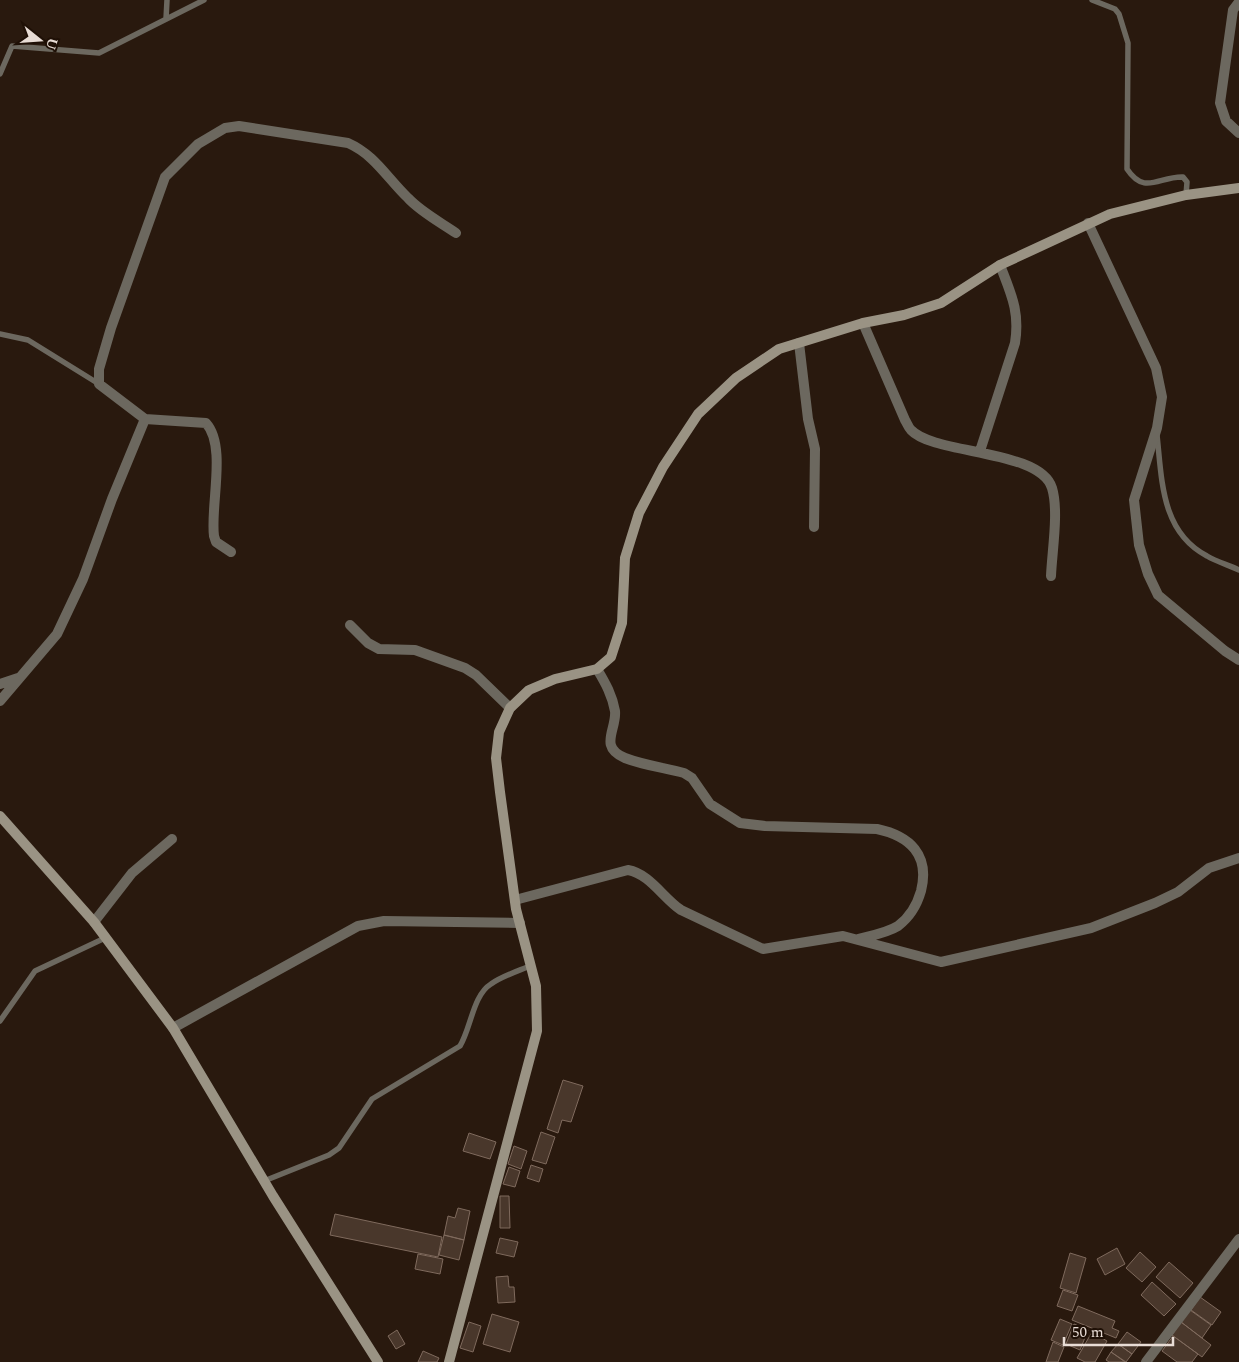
<svg xmlns="http://www.w3.org/2000/svg" width="1239" height="1362" viewBox="0 0 1239 1362" font-family="Spectral,serif">
<rect width="100%" height="100%" fill="#29190e"/>
<path fill="#49372b" stroke="#7f6a5d" d="M563 1080 583 1086 571 1122 562 1120 558 1133 547 1129Z
M541 1132 555 1137 546 1164 532 1160Z
M469 1133 496 1142 490 1159 463 1151Z
M514 1146 527 1151 521 1169 508 1164Z
M531 1165 543 1169 539 1182 527 1178Z
M509 1167 520 1171 515 1187 503 1184Z
M500 1196H509L510 1228H500Z
M458 1208 470 1211 464 1240 444 1235 448 1216 455 1218Z
M335 1214 442 1237 438 1257 330 1235Z
M444 1235 464 1240 459 1260 439 1255Z
M500 1238 518 1242 514 1257 496 1253Z
M1117 1248 1125 1264 1105 1275 1097 1259Z
M1140 1252 1156 1267 1142 1282 1126 1268Z
M1070 1253 1086 1258 1076 1293 1060 1288Z
M418 1254 443 1259 440 1274 415 1269Z
M1169 1262 1193 1283 1180 1298 1156 1277Z
M508 1276 509 1287H514L515 1302 498 1303 496 1277Z
M1152 1282 1176 1304 1164 1316 1141 1295Z
M1063 1290 1078 1295 1072 1311 1057 1306Z
M1200 1297 1221 1312 1212 1325 1191 1310Z
M1078 1306 1115 1321 1112 1328 1119 1331 1116 1338 1072 1320Z
M1190 1310 1211 1325 1202 1338 1181 1322Z
M492 1314 519 1322 510 1352 483 1344Z
M1060 1319 1072 1324 1063 1345 1051 1340Z
M469 1322 481 1326 473 1352 460 1348Z
M1181 1322 1211 1345 1202 1357 1172 1335Z
M1074 1324 1088 1330 1080 1350 1066 1344Z
M397 1330 405 1344 396 1349 388 1336Z
M1092 1332 1107 1341 1095 1362H1085L1077 1358Z
M1127 1332 1141 1342 1132 1354 1118 1344Z
M1173 1336 1198 1354 1192 1362H1177L1162 1351Z
M1053 1342 1064 1347 1058 1362H1046Z
M1118 1344 1132 1354 1126 1362 1111 1352Z
M423 1351 439 1358 437 1362H418Z
M1111 1352 1125 1362H1109L1106 1360Z"/>
<g fill="none" stroke-linecap="round" stroke-linejoin="round">
<path stroke="#6c685f" stroke-width="5.5" d="M1092 0 1115 9 1119 14 1128 43 1127 169C1145 196 1159 176 1183 177L1187 182 1186 195
M166 19 167 0
M0 74 12 46 99 53 204 0
M0 334 28 340 99 384
M1157 435C1162 480 1161 532 1207 556 1217 562 1229 565 1239 570
M0 1021 35 971 105 938
M264 1181 329 1155 339 1148 372 1099 460 1046C471 1028 473 995 491 984 502 976 518 971 530 966"/>
<path stroke="#6c685f" stroke-width="10" d="M1239 2 1233 10 1220 103 1226 121 1239 133
M1088 223 1156 368 1162 397 1157 428 1134 500 1139 545 1148 574 1158 595 1225 651 1239 660
M863 323 905 420C907 423 908 427 911 430 934 455 1040 449 1052 488 1059 511 1052 551 1051 576
M799 343 808 419 815 449 814 527
M145 419 206 423C227 446 210 506 214 536L216 542 231 552
M980 451 1015 343C1020 311 1011 294 1000 265
M350 625 368 643 379 649 415 650 465 668 476 675 510 708
M597 669C606 684 612 695 615 711 617 729 598 747 625 758 643 765 665 768 684 773L692 778 710 804 740 823 765 826 877 829C910 836 930 855 921 891 917 905 910 917 898 926 887 933 870 936 858 939
M0 684 18 678
M0 701 57 634 83 579 112 499 145 419 99 384V369L111 328 165 177 198 144 225 128 239 126 348 143C375 155 387 178 408 198 421 212 440 222 456 233
M515 900 628 870C650 874 663 898 681 910L763 949 843 936 941 962 1091 928 1155 903 1178 892 1209 868 1239 858
M94 922 132 873 172 839
M173 1028 358 926 384 921 520 923
M1146 1362 1239 1239"/>
<path stroke="#9a9384" stroke-width="10" d="M0 816 94 922 173 1028 273 1196 378 1362
M449 1362 537 1031 536 986 516 909 500 792 496 758 499 732 510 708 529 690 555 679 597 669 611 657 622 623 625 558 639 513 663 467 698 414 736 378 779 349 863 323 904 315 941 303 1000 265 1110 214 1186 195 1239 188"/>
</g>
<g transform="translate(40 40) rotate(107)" stroke="#1f1006" stroke-width="4" paint-order="stroke">
<path d="M0-4L9 19L0 12L-9 19Z" fill="#e8dcd5"/>
<text y="-8" font-size="14" font-weight="bold" text-anchor="middle" fill="#e8dcd5">U</text>
</g>
<path d="M1064 1337v8h109v-8" fill="none" stroke="#e8dcd5" stroke-width="2.5"/>
<text x="1072" y="1337" font-size="15" fill="#e8dcd5" stroke="#1f1006" stroke-width="4" paint-order="stroke">50 m</text>
</svg>
